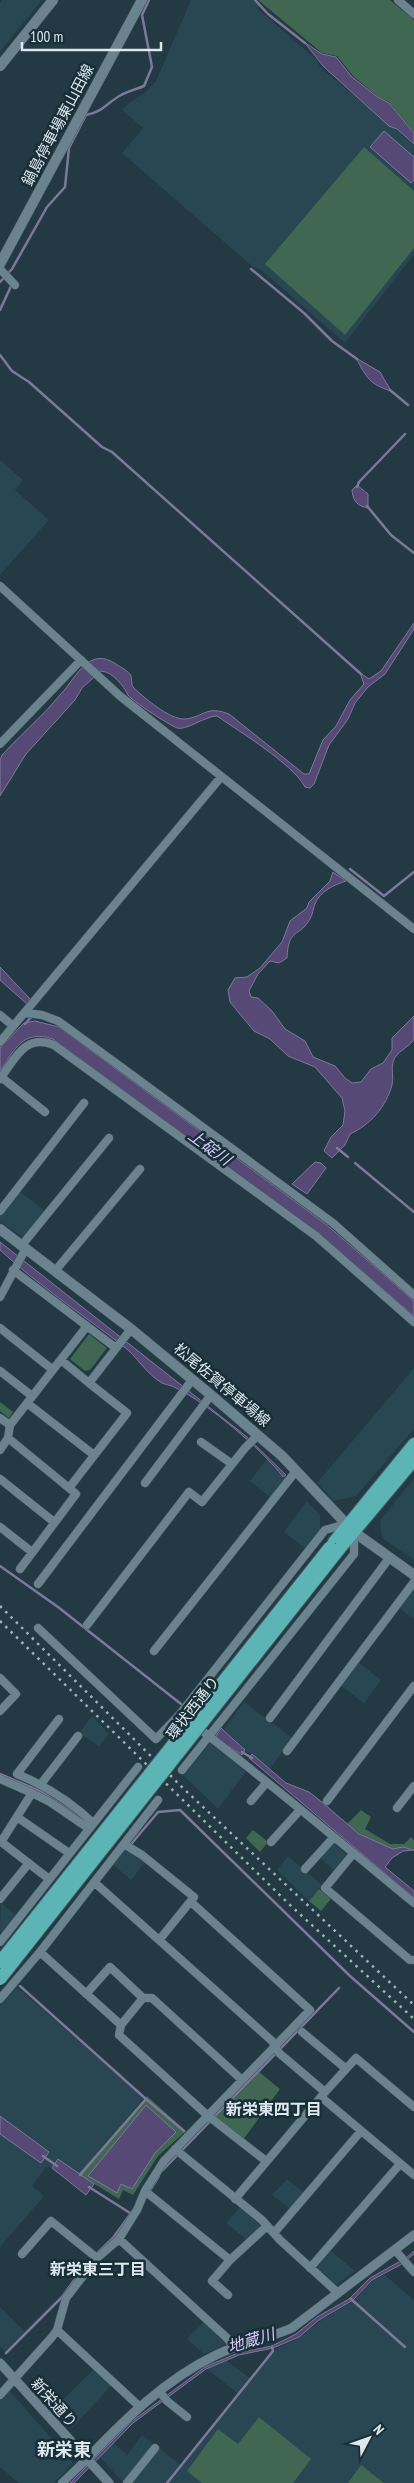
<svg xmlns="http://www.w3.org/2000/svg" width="414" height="2483" viewBox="0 0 414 2483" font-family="'PT Sans Narrow','Noto Sans JP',sans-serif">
<rect width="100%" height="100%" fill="#233943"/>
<path fill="#284753" d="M2 0H42L0 52V3Z
M191 0H253L259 5 258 9 315 58 322 69 414 145V254L345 343 260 269 253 267 122 153 143 128 122 110 130 102 146 92 156 81Z
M0 460 23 480 15 490 49 520 0 575Z
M19 1191 45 1211 24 1238 0 1222V1216Z
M414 1368V1429L356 1496 334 1501 317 1483Z
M267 1459 284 1479 270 1497 250 1481Z
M414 1478V1560L382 1538 380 1521Z
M307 1501 320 1515V1530L306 1549 284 1532Z
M414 1589V1619L399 1608Z
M359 1663 381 1680 364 1703 341 1686Z
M244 1702 292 1738 270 1769 245 1750 224 1729Z
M92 1716 109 1734 99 1746 79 1733Z
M211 1742 248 1769 218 1809 183 1775Z
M332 1842 347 1855 334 1870 319 1857Z
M124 1849 146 1861 131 1880 112 1864Z
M288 1856 322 1885 309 1901 277 1870Z
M1 1903 16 1915 2 1933 0 1931Z
M17 1987 144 2098 78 2174 58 2160 52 2168 46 2167 32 2186 44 2196 0 2247V2134L41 2162 48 2152 0 2116V2006Z
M287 2179 304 2193 290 2209 272 2195Z
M240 2207 260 2222 261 2227 248 2241 226 2223Z
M331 2251 355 2271 336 2285 317 2267Z
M385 2275 414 2300V2483H124L97 2454 111 2441 127 2455 142 2435 182 2466 239 2394 204 2367 223 2358 251 2379 276 2349 299 2338 320 2321 355 2300 373 2280Z
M0 2307 25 2332 5 2351 0 2346Z
M204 2321 224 2340 225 2345 204 2354 187 2339Z
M95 2368 113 2384 72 2428 55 2408Z
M9 2390 73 2463 54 2483H19L0 2467V2399Z"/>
<path fill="#406751" d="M258 0H390L414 20V132L389 102 377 96 353 76 337 56 322 53Z
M364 147 414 191V248L345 335 265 264Z
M89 1334 107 1348 90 1370 85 1371 70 1359Z
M0 1402 13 1412 9 1418 0 1411Z
M361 1810 371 1817 365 1829 390 1844H404L411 1837 414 1840V1849C406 1848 401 1849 394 1849 381 1849 357 1833 347 1824Z
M253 1830 268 1842 260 1852 246 1838Z
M319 1889 331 1899 321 1911 309 1901Z
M259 2072 280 2089 243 2140 216 2117Z
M147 2096 186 2131 158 2156 133 2195 123 2190 119 2199 78 2174Z
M259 2417 311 2459 293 2483H202L187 2471 218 2429 238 2444Z
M361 2465 384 2483H348Z"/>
<path fill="#564976" stroke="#7e799a" d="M304 42 322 54 336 57 352 77 376 96 389 103 414 133V144L397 129 389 126 324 67Z
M384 131 414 157V180L411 183 370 147Z
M356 358 380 372 391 391C369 384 367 378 356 358Z
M357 485 368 494V508C357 506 353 501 352 490Z
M414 623V629L385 674 368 687 355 703 348 719 329 745 314 784 310 788 305 787C293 764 240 732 217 716 205 716 186 731 177 728 169 725 132 701 128 695 123 685 113 672 101 671L82 688 75 700 26 754 0 796V760L2 755C21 734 43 716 61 694 77 676 89 646 116 664 120 667 129 671 131 676 132 680 131 683 133 687 143 697 170 720 185 719 204 717 206 705 229 714L304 774H309L323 740 336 726 350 700 364 684 360 673 369 679 381 671Z
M333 872 346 881C334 885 320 891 315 904 313 908 313 914 310 919 299 938 288 928 287 958L279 963 270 961 258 974 249 991 251 997 258 998 272 1011 285 1029 305 1041 313 1057 335 1066 345 1078 352 1083 361 1082 371 1069 383 1063 392 1050V1038L414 1016V1039C409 1048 396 1051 393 1062 391 1069 394 1078 392 1085 386 1107 370 1125 350 1134L345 1145 332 1158 324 1151 331 1137 343 1125 345 1111 342 1098 315 1067 288 1056 270 1039 254 1031 230 1002 228 990 235 978 247 977 260 968 282 942 290 921 307 908 309 902 330 881Z
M0 967 30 999 27 1004 0 980Z
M35 1021 59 1027 327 1225 414 1301V1316L319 1234 53 1039C23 1029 15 1049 0 1071V1048L24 1023Z
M315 1162 321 1163 326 1168 307 1194 292 1184Z
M0 1242 247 1437 286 1475 283 1477C263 1450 207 1403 176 1388 171 1385 166 1385 162 1383 146 1374 137 1356 123 1346 82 1314 38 1285 0 1250Z
M221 1728 245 1750 242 1755 220 1741 216 1736Z
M252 1754 286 1783 309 1792 323 1803 359 1834 393 1849 403 1847 414 1850 403 1851 392 1858 385 1867 414 1891V1898L249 1758Z
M146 2105 176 2132 155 2153 132 2189 121 2184 117 2193 88 2176Z
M0 2116 49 2152 41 2163 0 2134Z
M58 2159 94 2184 86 2195 52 2168Z
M414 2251V2254L400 2265 372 2280 353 2300 319 2320 299 2337 273 2348 239 2355 206 2369 133 2423 74 2483H70L131 2422 205 2367 238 2353 272 2346 296 2334 317 2317 349 2299 370 2278 406 2258Z"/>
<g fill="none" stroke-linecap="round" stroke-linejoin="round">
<path stroke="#7e799a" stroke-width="2.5" d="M255 0 268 14 305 43
M251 269 304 313 332 341 357 359
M0 282 12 269 47 207 65 187 69 148 86 115C103 112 108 102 121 95 128 91 137 89 144 86L152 67 142 15 149 0
M0 310 12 284
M0 355 12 371 29 382 102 447 112 452 361 674
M390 390 408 405
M357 487 359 482 405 434
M367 506 391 535 414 553
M350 869 384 896 414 872
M25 1024 33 1015
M337 1148 348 1157
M355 1163 414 1212
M0 1566 58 1607 181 1704
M242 1752 252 1758
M0 1774 42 1792 83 1819
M132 1843 158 1812 180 1810 350 1976 414 2032
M20 1986 146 2099
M43 2156 57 2166
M162 2171 339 1988
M80 2175 146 2099 184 2131
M89 2187 130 2213
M149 2192 159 2176
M351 2299 405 2347
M6 2353 62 2297 86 2264 113 2238 134 2209
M167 2483 273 2351 272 2347"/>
<g stroke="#455860" stroke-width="9">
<path id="minor" d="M398 0 414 14
M0 269 15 285
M0 586 120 696 414 929
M0 744 81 660
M26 1013 42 1015 58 1021 121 1067 333 1223 414 1295
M0 1015 12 1025
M0 1042 221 777
M1 1077 45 1112
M0 1079C15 1059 25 1033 54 1045L316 1236 414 1322
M0 1211 84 1103
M22 1245 109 1138
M13 1270 116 1348
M55 1271 140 1169
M0 1297 26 1248
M0 1328 53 1370
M61 1360 89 1383
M0 1371 32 1396
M27 1403 94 1455
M0 1418 10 1425
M8 1438 10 1425 87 1326
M201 1442 232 1464
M0 1450 8 1438 69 1488
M0 1479 54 1522
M145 1483 211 1395
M0 1527 32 1552
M20 1569 76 1494 69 1488 127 1413 89 1383 131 1329
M38 1584 192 1380
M87 1625 189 1492 202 1502 245 1448 258 1435
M38 1628 156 1739 180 1714 325 1530 346 1524
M154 1651 296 1471
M0 1678 16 1694 0 1711
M180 1714C260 1774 336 1839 414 1903
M270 1718 390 1557
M59 1719 17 1774C46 1786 70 1801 93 1823
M287 1751 414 1582
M182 1770 354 1554V1532
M0 1779 32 1793
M41 1784 78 1736
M251 1801 267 1782
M327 1801 414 1686
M397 1808 414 1786
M17 1817 69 1853
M0 1841 49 1879
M1 1842 32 1793 50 1802 88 1828
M271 1842 300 1810
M124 1844 142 1855 194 1897 160 1939
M353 1854 325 1888 410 1960H414
M305 1869 333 1838
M94 1882 272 2041 279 2053 325 2092 235 2199
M0 1899 29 1863
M0 1942 138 1767
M40 1952 121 2025 119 2035 207 2115 266 2161
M86 1994 110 1967 143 1998H152L242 2080
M0 1999 40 1952 158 1800
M121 2025 143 1998
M302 2032 345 2068
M325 2092 356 2058 414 2107
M321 2097 414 2175
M175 2149 262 2220 280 2240 338 2293
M145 2191 230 2260 267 2226
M274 2233 361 2131
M119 2239 227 2338 234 2348
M395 2250 414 2272
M22 2254 51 2221 97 2258
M310 2268 400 2164
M228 2295 212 2281 230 2260
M57 2330 140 2407
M160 2392 167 2401 187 2417
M0 2395 52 2337 57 2330 66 2298 97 2258 119 2239 137 2210 145 2191 164 2161 310 2010 191 1902
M62 2483 87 2459
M127 2483 155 2448"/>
</g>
<g stroke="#455860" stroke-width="10">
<path id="tertiary" d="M0 2363 109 2483
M87 2459C124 2420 166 2379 216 2355 240 2343 267 2339 292 2328L414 2235"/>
</g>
<g stroke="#455860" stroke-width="11">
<path id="secondary" d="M0 66 53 0
M0 264 142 0
M0 1229 131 1329 211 1395 282 1456 354 1532 414 1575"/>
</g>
<g stroke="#455860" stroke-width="14">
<path id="trunk" d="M334 1542 414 1444
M341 1547 414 1460"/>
</g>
<use href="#minor" stroke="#6a838e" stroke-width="8"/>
<use href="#tertiary" stroke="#6a838e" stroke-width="9"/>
<use href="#secondary" stroke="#6a838e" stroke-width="10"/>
<use href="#trunk" stroke="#5cb4b5" stroke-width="12"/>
<path stroke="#a2b3ba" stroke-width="2.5" stroke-dasharray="2.5 5" stroke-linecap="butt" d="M0 1606 185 1790 414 2005
M0 1621 290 1905 414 2019"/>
<g stroke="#455860" stroke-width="14" stroke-linecap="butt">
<path id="trunk-bridge" d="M0 1962 330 1547
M0 1979 341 1547"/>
</g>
<use href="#trunk-bridge" stroke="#5cb4b5" stroke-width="12"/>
</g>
<g text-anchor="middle" stroke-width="5" stroke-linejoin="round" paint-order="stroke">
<g font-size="15" fill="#dbe9ef" stroke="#192f38">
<text transform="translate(58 125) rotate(-62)" y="5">鍋島停車場東山田線</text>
<text transform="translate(222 1385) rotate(40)" y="5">松尾佐賀停車場線</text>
<text transform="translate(193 1708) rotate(-52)" y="5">環状西通り</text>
<text transform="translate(54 2403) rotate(48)" y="5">新栄通り</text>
</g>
<g font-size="16" font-style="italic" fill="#d7ccf8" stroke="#192f38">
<text transform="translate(210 1147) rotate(36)" y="6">上碇川</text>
<text transform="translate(251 2340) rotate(-17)" y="6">地蔵川</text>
</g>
<g font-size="16" font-weight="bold" fill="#dbe9ef" stroke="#192f38">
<text x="274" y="2115">新栄東四丁目</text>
<text x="98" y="2275">新栄東三丁目</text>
</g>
<g font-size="18" font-weight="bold" fill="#dbe9ef" stroke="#192f38">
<text x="64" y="2456">新栄東</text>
</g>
</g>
<g transform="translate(369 2438) rotate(49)" stroke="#192f38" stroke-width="4" paint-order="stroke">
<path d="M0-4L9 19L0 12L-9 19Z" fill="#dbe9ef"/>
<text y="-8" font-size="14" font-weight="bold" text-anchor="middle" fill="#dbe9ef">N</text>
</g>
<path d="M22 42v8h139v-8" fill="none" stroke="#dbe9ef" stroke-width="2.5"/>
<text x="30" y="42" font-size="15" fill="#dbe9ef" stroke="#192f38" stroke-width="4" paint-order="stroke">100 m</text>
</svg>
